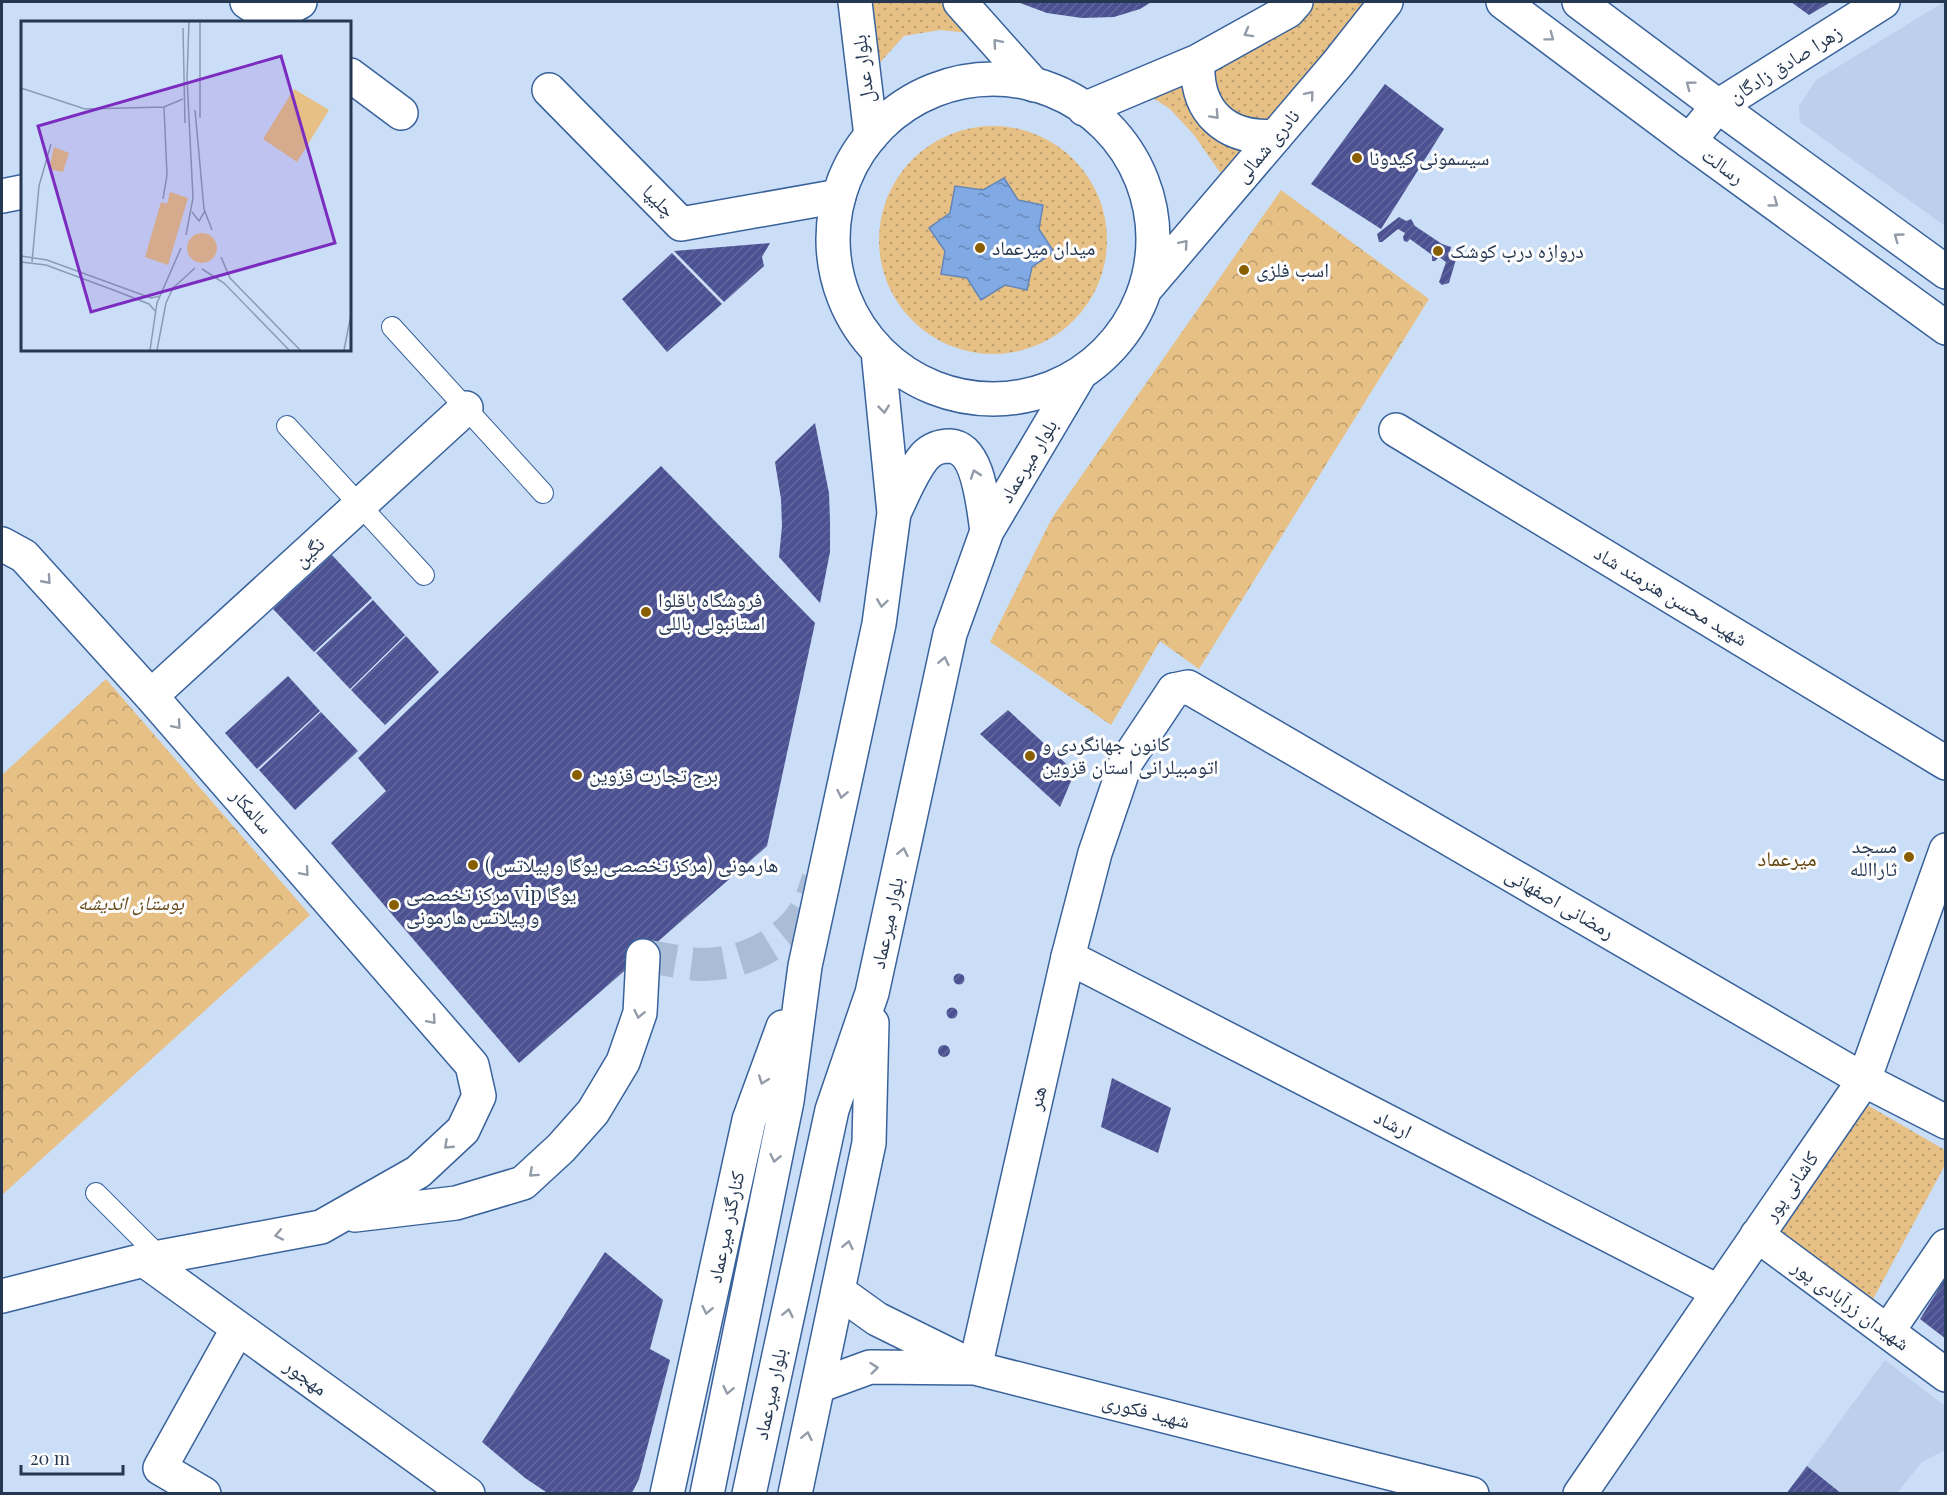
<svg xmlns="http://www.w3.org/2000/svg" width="1947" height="1495" viewBox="0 0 1947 1495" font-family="'Playfair Display','Noto Naskh Arabic',serif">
<defs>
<pattern id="grass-dots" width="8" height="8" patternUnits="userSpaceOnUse" patternTransform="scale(1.5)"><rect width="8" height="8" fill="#e7c085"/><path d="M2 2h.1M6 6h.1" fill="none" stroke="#bb9d6f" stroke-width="1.8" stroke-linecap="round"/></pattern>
<pattern id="park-crowns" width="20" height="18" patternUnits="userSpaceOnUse" patternTransform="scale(1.5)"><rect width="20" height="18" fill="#e7c085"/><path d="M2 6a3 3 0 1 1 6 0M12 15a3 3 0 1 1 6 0" fill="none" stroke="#bb9d6f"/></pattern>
<pattern id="water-ripples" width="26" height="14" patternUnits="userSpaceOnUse" patternTransform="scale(1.5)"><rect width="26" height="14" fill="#81a9e3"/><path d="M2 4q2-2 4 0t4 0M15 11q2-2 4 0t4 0" fill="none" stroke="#698aba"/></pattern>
<pattern id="building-hatch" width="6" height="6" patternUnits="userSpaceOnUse" patternTransform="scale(1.5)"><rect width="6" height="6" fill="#4b5191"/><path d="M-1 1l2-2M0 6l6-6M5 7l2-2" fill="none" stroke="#62689d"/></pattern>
</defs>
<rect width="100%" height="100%" fill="#cbdef8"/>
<path fill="#bcd0ed" d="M1944 2H1946L1945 226 1800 122 1799 106 1816 80Z
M1885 1360 1945 1406V1450L1922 1462 1897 1493 1786 1494Z"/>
<path fill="url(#grass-dots)" d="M855 2H960L990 35 940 30 904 36 864 80Z
M1296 2H1386L1231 188 1194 135 1170 109 1136 87Z
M879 240a114 114 0 1 1 228 0a114 114 0 1 1-228 0Z
M1862 1102 1945 1150V1165L1872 1301 1774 1228Z"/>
<path fill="url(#park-crowns)" d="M1281 190 1429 299 1199 669 1160 641 1111 725 990 642 1052 518Z
M106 679 310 915 2 1195V775Z"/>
<path fill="url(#water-ripples)" stroke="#6587b7" stroke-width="1.5" d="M1004 178 1018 200 1043 205 1039 229 1054 252 1032 267 1027 290 1005 285 981 300 967 278 941 274 945 251 929 228 950 213 955 186 983 190Z"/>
<path fill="url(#building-hatch)" d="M1022 2H1149L1150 3 1140 9 1114 17 1082 18 1047 13 1020 3Z
M1791 2H1831L1809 15Z
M1385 84 1444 129 1381 229 1311 184Z
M1399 217 1406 221 1411 219 1415 226 1442 244 1451 247 1450 252 1457 256 1449 283 1442 285 1439 282 1446 262 1439 257 1435 261H1432V255L1410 239 1407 242 1404 241 1403 237 1405 233 1398 229 1382 242H1379L1377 234Z
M770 243 762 257 764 266 724 302 674 251Z
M672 253 722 304 667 352 622 299Z
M815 423 829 493 830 521V552L820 603 779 557 782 526 781 499 775 462Z
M661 466 815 623 767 846 519 1063 331 843 386 791 358 758Z
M332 555 372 598 314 652 273 609Z
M373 600 405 635 350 689 316 653Z
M406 636 439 672 385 725 351 690Z
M288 676 320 711 257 769 225 733Z
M1008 710 1075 772 1060 807 980 734Z
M321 712 358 751 295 810 259 770Z
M953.5 979a5.5 5.5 0 1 1 11 0a5.5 5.5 0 1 1-11 0Z
M946.5 1013a5.5 5.5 0 1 1 11 0a5.5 5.5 0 1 1-11 0Z
M938 1051a6 6 0 1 1 12 0a6 6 0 1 1-12 0Z
M1112 1078 1171 1108 1158 1153 1101 1127Z
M605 1252 663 1300 650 1349 670 1360 639 1479 633 1491 630 1494H549L525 1478 482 1442Z
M1946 1277V1339L1920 1319Z
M1807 1466 1842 1494H1786Z"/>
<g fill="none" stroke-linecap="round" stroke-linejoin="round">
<path stroke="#aabdd7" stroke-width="33" stroke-dasharray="33 16" stroke-linecap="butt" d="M643 956C660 958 677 962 694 964 736 968 788 945 808 906 812 898 815 888 818 879"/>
<g stroke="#39629b" stroke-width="22">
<path id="service" d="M392 327 543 493
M287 426 424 575
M96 1193 160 1257"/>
</g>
<g stroke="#39629b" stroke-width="36">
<path id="minor" d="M247 2 276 22
M270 18 300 2
M350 75 401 113
M549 90 681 224 839 196
M1689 141 1718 106 1883 2
M2 196 22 192
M1396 430 1946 763
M2 544 24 556 151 696 472 1065 479 1096 463 1130 418 1172 321 1227 144 1260 2 1296
M1174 690 1188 687 1864 1080 1946 1122
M151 696 466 408
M1068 957 1719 1292
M355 1215 456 1203 523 1183 561 1148 593 1112 623 1062 640 1013 643 956
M1757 1235 1946 1375
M144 1260 468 1494
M204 1494 160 1468 238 1328
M1580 1494 1864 1080 1946 850"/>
</g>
<g stroke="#39629b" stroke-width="36">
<path id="tertiary" d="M1503 2 1689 141 1946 328
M1579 2 1718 106 1946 272
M838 1291 877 1319 968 1364
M1888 1331 1946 1246
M975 1368 1068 957 1095 853 1126 762 1174 690
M818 1386 870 1367 975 1368 1472 1494"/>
</g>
<g stroke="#39629b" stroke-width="36">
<path id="secondary" d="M855 2 871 136
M960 2 1034 85"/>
</g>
<g stroke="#39629b" stroke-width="36">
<path id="primary" d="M1198 61C1195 112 1226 140 1276 136
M833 239a160 160 0 1 1 320 0a160 160 0 1 1-320 0Z
M1084 109 1198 61 1288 11 1296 2
M1147 287 1338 63 1386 2
M894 513C903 495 912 471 925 456 933 448 940 446 950 446 980 448 983 508 987 531
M667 1494 749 1120 783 1027
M707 1494 787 1101 805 966 879 624 894 513 878 351
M749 1494 832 1110 872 993 950 634 987 531 1080 374
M795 1494 869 1143 872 1023"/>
</g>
<use href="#service" stroke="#fff" stroke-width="20"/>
<use href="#minor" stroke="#fff" stroke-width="33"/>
<use href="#tertiary" stroke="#fff" stroke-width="33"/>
<use href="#secondary" stroke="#fff" stroke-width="33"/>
<use href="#primary" stroke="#fff" stroke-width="33"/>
</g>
<defs><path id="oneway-chevron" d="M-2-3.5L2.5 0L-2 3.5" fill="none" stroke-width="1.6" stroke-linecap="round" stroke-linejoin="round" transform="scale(1.5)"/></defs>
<g stroke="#929ba8">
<use href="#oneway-chevron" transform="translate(1248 33) rotate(151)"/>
<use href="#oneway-chevron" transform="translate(1550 37) rotate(37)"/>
<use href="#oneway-chevron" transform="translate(997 43) rotate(-131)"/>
<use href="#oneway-chevron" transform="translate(1690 85) rotate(-143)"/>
<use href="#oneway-chevron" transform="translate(1310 95) rotate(-50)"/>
<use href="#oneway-chevron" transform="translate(1215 115) rotate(47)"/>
<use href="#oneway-chevron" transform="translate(1774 203) rotate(36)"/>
<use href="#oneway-chevron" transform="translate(1898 237) rotate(-144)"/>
<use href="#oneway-chevron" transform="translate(1184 244) rotate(-49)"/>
<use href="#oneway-chevron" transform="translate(884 409) rotate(84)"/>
<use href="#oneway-chevron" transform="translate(975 474) rotate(-109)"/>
<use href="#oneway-chevron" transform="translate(47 580) rotate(48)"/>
<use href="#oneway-chevron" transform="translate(882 603) rotate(98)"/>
<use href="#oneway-chevron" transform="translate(944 661) rotate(-78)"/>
<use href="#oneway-chevron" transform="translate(177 725) rotate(49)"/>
<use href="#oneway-chevron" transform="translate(842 794) rotate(102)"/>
<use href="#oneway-chevron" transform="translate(903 852) rotate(-78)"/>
<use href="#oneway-chevron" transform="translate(305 872) rotate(49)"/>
<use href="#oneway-chevron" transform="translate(639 1014) rotate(102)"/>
<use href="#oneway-chevron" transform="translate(432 1020) rotate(49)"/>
<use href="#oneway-chevron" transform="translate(763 1080) rotate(110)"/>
<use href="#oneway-chevron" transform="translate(448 1145) rotate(137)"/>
<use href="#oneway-chevron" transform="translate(775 1158) rotate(102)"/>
<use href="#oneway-chevron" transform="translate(533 1173) rotate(138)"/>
<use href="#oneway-chevron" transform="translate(279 1235) rotate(169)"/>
<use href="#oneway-chevron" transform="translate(848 1245) rotate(-78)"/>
<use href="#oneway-chevron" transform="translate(707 1310) rotate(102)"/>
<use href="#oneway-chevron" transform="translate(788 1313) rotate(-78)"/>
<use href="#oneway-chevron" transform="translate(874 1368) rotate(-6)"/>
<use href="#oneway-chevron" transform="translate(728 1390) rotate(102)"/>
<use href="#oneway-chevron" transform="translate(807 1436) rotate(-78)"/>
</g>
<g fill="#895e00" stroke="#fdfdfd" stroke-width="2">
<circle cx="1357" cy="158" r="6"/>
<circle cx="980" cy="248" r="6"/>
<circle cx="1438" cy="251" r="6"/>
<circle cx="1244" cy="270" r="6"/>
<circle cx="646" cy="612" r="6"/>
<circle cx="1030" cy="756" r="6"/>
<circle cx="577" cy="775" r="6"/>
<circle cx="1909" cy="857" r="6"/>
<circle cx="473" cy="865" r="6"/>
<circle cx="394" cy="905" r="6"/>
</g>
<g text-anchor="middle" stroke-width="6" stroke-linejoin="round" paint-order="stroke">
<g font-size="20" fill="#253751" stroke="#fdfdfd">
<text transform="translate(1785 64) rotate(-32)" y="7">زهرا صادق زادگان</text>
<text transform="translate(863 69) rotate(-97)" y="7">بلوار عدل</text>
<text transform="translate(1267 146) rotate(-50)" y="7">نادری شمالی</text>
<text transform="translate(1723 166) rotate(36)" y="7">رسالت</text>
<text transform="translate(659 201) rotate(45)" y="7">چلیپا</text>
<text transform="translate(1028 461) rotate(-59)" y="7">بلوار میرعماد</text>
<text transform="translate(309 552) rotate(-42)" y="7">نگین</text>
<text transform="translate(1671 596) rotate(31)" y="7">شهید محسن هنرمند شاد</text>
<text transform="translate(252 811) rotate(49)" y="7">سالمکار</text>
<text transform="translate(1560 903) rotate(30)" y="7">رمضانی اصفهانی</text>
<text transform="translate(887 923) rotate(-78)" y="7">بلوار میرعماد</text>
<text transform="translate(1037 1098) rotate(-77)" y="7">هنر</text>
<text transform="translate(1393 1124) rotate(27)" y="7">ارشاد</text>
<text transform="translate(1791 1186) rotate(-55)" y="7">کاشانی پور</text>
<text transform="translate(726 1227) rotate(-78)" y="7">کنارگذر میرعماد</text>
<text transform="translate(1851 1305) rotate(36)" y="7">شهیدان زرآبادی پور</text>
<text transform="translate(306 1377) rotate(36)" y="7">مهجور</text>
<text transform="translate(770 1394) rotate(-78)" y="7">بلوار میرعماد</text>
<text transform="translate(1146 1411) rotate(14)" y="7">شهید فکوری</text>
</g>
<g font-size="20" fill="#253751" stroke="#fdfdfd" text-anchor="start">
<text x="1369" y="165">سیسمونی کیدونا</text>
<text x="992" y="255">میدان میرعماد</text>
<text x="1450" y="258">دروازه درب کوشک</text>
<text x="1256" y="277">اسب فلزی</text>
<text x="658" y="607">فروشگاه باقلوا<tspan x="658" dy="23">استانبولی باللی</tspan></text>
<text x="1042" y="751">کانون جهانگردی و<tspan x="1042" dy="23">اتومبیلرانی استان قزوین</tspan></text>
<text x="589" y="782">برج تجارت قزوین</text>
<text x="1897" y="853" text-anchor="end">مسجد<tspan x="1897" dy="23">ثاراالله</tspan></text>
<text x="485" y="872">هارمونی (مرکز تخصصی یوگا و پیلاتس )</text>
<text x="406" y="901">مرکز تخصصی vip یوگا<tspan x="406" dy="23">و پیلاتس هارمونی</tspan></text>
</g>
<g font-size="20" font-style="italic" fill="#694c1c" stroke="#fdfdfd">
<text x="131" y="910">بوستان اندیشه</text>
</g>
<g font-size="21" fill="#63450d" stroke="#fdfdfd">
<text x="1787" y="866">میرعماد</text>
</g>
</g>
<g transform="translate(21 21)">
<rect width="330" height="330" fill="#cbdef8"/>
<path d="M33 126 48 132 42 151 28 148ZM166 227a15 15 0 1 1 30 0a15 15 0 1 1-30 0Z" fill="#e7c085"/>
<path d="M273 68 308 89 276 141 242 118ZM149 171 167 177 147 244 124 236 140 181 146 183Z" fill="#e7c085"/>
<path fill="none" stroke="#899bb5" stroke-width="1.5" d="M179 1V97M162 7 164 102M0 67 64 88 143 86 162 78M174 89 183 188 191 209M142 178 146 154 143 86M171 191 178 200 184 190M165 214 172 177 166 57 168 1M0 235 26 239 130 277 139 275M200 236 209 257 279 329M0 241 25 244 95 270 128 283 134 290M11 241 18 165 30 123M181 248 203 262 268 329M129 329 136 282 160 227M136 329 145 282 152 267 174 247M323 329 330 294"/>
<path fill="#7b2cbf" fill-opacity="0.15" stroke="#7b2cbf" stroke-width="3" d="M260 35 314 222 70 291 17 105Z"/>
<rect width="330" height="330" fill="none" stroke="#253751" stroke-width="3"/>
</g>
<rect width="1947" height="1495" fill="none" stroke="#253751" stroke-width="6"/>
<path d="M21 1465v9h102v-9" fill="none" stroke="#253751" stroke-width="3"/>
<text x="30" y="1465" font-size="18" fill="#253751" stroke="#fdfdfd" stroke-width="4.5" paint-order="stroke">20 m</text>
</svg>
